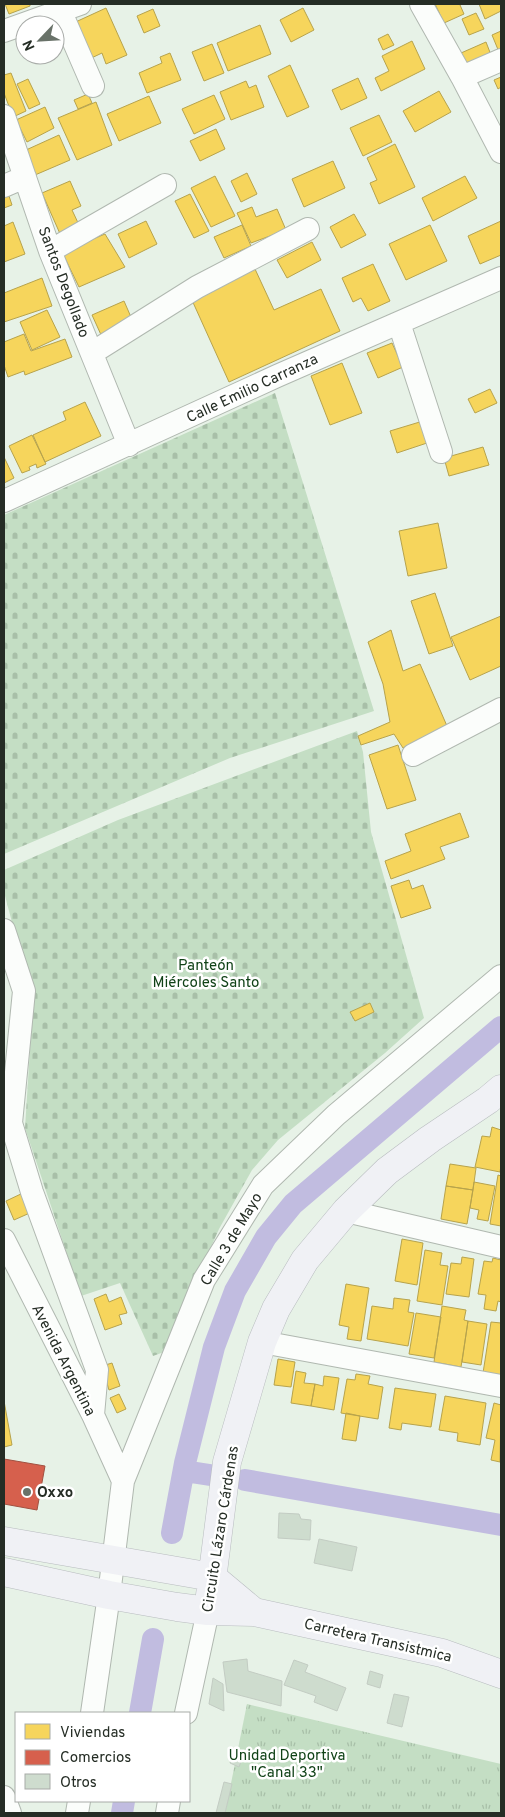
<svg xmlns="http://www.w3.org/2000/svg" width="505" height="1817" viewBox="0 0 505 1817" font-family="Overpass,sans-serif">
<defs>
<pattern id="cemetery-stones" width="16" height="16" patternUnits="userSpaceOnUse" patternTransform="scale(1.25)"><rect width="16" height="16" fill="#c4dec4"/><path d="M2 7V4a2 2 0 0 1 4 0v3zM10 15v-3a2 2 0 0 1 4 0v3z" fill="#a8bfa8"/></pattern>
<pattern id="park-tufts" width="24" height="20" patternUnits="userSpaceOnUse" patternTransform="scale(1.25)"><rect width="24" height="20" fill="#c4dec4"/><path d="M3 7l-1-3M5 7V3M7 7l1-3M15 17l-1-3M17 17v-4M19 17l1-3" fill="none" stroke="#a8bfa8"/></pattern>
</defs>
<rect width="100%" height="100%" fill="#e7f2e7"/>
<path fill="url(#cemetery-stones)" d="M275 393 374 711 230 758 4 854V515Z
M357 731 363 752 371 832 424 1018 385 1053 278 1140 252 1170 219 1229 164 1352 153 1356 120 1283 81 1296 25 1128 33 1002 4 892V870L118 820Z"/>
<path fill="url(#park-tufts)" d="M247 1704 501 1764V1813H225Z"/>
<path fill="#f6d55c" stroke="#b7a34c" d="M5 4H30V6L9 14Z
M435 4H463L460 5 464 14 444 23Z
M479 4H501V11L485 19Z
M106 8 127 55 106 64 102 53 85 61 69 25Z
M303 8 314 30 291 42 280 20Z
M153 9 160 26 144 33 137 16Z
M476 13 484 29 469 35 462 19Z
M260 25 271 54 228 71 217 43Z
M501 31V51L499 52 492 35Z
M388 34 394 45 383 50 378 39Z
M412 41 425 69 381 91 375 78 389 71 382 56Z
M486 42 491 55 467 66 461 53Z
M212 44 224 73 204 81 192 52Z
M170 53 181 80 147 93 139 73 162 63 160 57Z
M290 65 309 107 287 117 268 76Z
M11 73 26 111 13 117 4 93V75Z
M501 77V87L498 89 494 80Z
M358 78 367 98 341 110 332 90Z
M28 79 40 104 29 109 17 84Z
M246 81 249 88 256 85 264 107 231 120 220 92Z
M439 91 451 112 415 132 403 111Z
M88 94 92 103 78 109 74 100Z
M214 95 225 119 194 134 182 109Z
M149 96 161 123 119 141 107 114Z
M96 102 112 145 77 160 58 118Z
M45 107 54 128 27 142 16 120Z
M379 115 392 142 363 156 350 128Z
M216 129 225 149 200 161 190 141Z
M59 135 70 160 35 175 26 150Z
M395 144 415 187 379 204 370 183 377 180 367 158Z
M333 161 345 188 304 207 292 179Z
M247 173 257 194 241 202 231 181Z
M215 176 235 216 211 227 191 188Z
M465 176 477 198 433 221 422 198Z
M70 181 81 206 72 210 80 227 61 236 42 193Z
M7 190 12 205 4 208V192Z
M190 194 209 231 194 238 175 201Z
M252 207 256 217 277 209 286 230 251 243 237 213Z
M354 214 366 235 341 248 330 227Z
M146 221 157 244 129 258 118 234Z
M501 221V255L480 264 468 236Z
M13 222 25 254 4 262V226Z
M242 225 251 246 224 258 214 237Z
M430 225 447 261 406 280 389 244Z
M105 234 125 267 79 287 62 252Z
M312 242 321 260 287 278 277 260Z
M373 264 390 301 368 311 361 298 353 302 342 278Z
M255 269 274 310 321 289 340 331 229 382 191 298Z
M42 278 52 306 4 322V293Z
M124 301 134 324 102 337 92 315Z
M47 310 60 337 32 350 20 322Z
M24 334 31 351 65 339 72 357 25 375 24 371 8 377 4 365V342Z
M392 343 403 367 378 378 367 353Z
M342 363 362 413 330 425 311 376Z
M490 389 497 403 475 413 468 399Z
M85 402 101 436 45 462 33 435 66 420 63 412Z
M423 421 430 442 397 453 390 431Z
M32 435 46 464 37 468 36 464 29 467 30 470 22 473 9 446Z
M483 447 489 465 449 476 444 458Z
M4 457 14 478 4 483Z
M438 523 447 568 408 576 399 531Z
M435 593 453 646 429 654 411 601Z
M501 616V666L470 680 451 637Z
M391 630 403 671 420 664 447 726 403 748 394 734 361 745 358 736 390 722 383 684 368 642Z
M398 745 416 800 387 809 369 755Z
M460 813 469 837 440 847 445 859 391 879 385 861 411 851 405 834Z
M409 880 412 889 423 885 431 908 401 918 391 886Z
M370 1003 374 1012 355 1021 350 1012Z
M492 1127 501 1130V1165L500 1172 475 1167 482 1136 490 1137Z
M450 1164 476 1168 473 1190 446 1186Z
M498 1175 501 1176V1226L490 1224Z
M474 1182 495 1186 488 1221 477 1219 479 1210 470 1208Z
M446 1186 473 1190 467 1224 441 1219Z
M23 1193 32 1212 14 1220 6 1201Z
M402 1239 423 1243 417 1285 395 1281Z
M425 1250 442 1253 440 1265 448 1266 442 1305 417 1301Z
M462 1257 474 1259 469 1297 446 1294 451 1263 461 1264Z
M493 1258 501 1260V1302L498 1301 496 1311 484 1309 486 1295 478 1294 484 1261 492 1262Z
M346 1284 369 1288 361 1341 347 1339 349 1327 339 1325Z
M106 1294 109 1302 121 1297 127 1313 119 1315 122 1324 105 1330 94 1299Z
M394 1298 410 1300 408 1312 414 1313 408 1346 367 1339 372 1306 393 1309Z
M442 1306 466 1310 464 1320 468 1321 461 1367 434 1362Z
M416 1313 441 1317 434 1358 409 1354Z
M468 1321 487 1324 481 1365 462 1362Z
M491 1322 501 1323V1376L483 1373Z
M278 1359 295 1362 291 1387 274 1385Z
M112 1363 120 1386 109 1390 102 1366Z
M296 1371 306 1373 304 1383 315 1384 311 1406 291 1403Z
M356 1374 370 1376 368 1384 383 1387 378 1419 341 1413 347 1379 355 1380Z
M324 1376 339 1378 334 1410 311 1406 315 1384 323 1386Z
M395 1388 436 1394 431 1427 402 1423 401 1430 389 1428Z
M119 1394 126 1409 117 1413 110 1398Z
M445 1396 486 1403 480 1445 457 1441 458 1433 439 1430Z
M4 1401 12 1445 4 1447Z
M494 1403 501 1405 500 1462 491 1460 495 1440 486 1438Z
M346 1413 360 1416 356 1441 342 1439Z"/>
<path fill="#d6604d" stroke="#a15141" d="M4 1459 45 1466 37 1510 4 1504Z"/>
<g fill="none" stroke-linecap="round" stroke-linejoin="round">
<path stroke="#c1bce0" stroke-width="22" d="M184 1471 210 1475
M245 1480 501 1525
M172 1533 185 1463 214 1347 235 1291 266 1237 293 1204 501 1027
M140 1713 153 1639
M122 1813 124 1801"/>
</g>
<path fill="#cedcce" stroke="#c3ccc3" d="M279 1513 299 1514 301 1519 311 1520 310 1540 278 1538Z
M319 1539 357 1547 352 1571 314 1563Z
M247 1659 248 1671 282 1681 281 1706 227 1692 223 1662Z
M294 1660 308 1665 305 1672 346 1688 337 1711 314 1702 316 1696 284 1685Z
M370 1671 383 1675 380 1688 367 1684Z
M213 1678 223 1684 224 1711 209 1704Z
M394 1694 409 1697 402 1727 387 1723Z
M233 1752 243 1756 239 1767 230 1763Z
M224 1782 232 1784 225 1813H216Z"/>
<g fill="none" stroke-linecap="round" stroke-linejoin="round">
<g stroke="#b0b8b0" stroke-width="24">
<path id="minor" d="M421 4 462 77 501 152
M60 10 93 86
M4 31 80 4
M462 77 501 60
M4 116 50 251 129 445
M4 186 25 177
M50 251 165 185
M399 323 441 452
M92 353 197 287 308 229
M4 501 277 376 501 278
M413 755 501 709
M4 930 24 991 11 1123 32 1192 97 1370 93 1415
M346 1211 501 1247
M4 1240 93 1415 123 1481
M262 1342 501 1386
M92 1713 109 1595 123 1481 204 1280 263 1185 336 1115 501 976
M186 1713 208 1611
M4 1797 10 1813
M77 1813 79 1801
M167 1813 169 1801"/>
</g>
<g stroke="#b8bcbf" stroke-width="29">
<path id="major" d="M4 1541 212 1577 254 1612
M4 1572 109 1595 177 1607 208 1611 254 1612 442 1653 501 1674
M208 1611 227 1462 262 1342 276 1309 305 1260 346 1211 387 1171 430 1139 488 1100 501 1089"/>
</g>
<use href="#minor" stroke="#fbfdfb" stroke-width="22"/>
<use href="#major" stroke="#f0f1f5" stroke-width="28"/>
</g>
<circle fill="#697269" stroke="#fff" stroke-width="2" cx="27" cy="1492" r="5"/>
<g text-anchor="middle" stroke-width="5" stroke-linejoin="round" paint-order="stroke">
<g font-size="15" fill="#252d25" stroke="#fff">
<text transform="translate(64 282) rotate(69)" y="5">Santos Degollado</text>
<text transform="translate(252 388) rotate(-25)" y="5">Calle Emilio Carranza</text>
<text transform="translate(231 1239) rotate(-59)" y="5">Calle 3 de Mayo</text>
<text transform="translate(64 1360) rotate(63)" y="5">Avenida Argentina</text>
<text transform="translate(220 1529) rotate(-81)" y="5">Circuito Lázaro Cárdenas</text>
<text transform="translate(378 1640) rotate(13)" y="5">Carretera Transistmica</text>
</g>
<g font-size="15" fill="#104217" stroke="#fff">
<text x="206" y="970">Panteón<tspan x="206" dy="17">Miércoles Santo</tspan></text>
<text x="287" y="1760">Unidad Deportiva<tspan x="287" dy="17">"Canal 33"</tspan></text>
</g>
<g font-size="15" font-weight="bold" fill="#252d25" stroke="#fff" text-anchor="start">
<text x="37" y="1497">Oxxo</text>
</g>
</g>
<rect width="505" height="1817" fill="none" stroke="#252d25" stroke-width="10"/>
<rect x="15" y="1712" width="175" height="90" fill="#ffffff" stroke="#a8aba8"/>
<rect x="25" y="1724" width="25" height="15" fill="#f6d55c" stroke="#a8aba8"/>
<text x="60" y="1737" font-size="15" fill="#252d25">Viviendas</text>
<rect x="25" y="1750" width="25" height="15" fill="#d6604d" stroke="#a8aba8"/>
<text x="60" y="1762" font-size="15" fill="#252d25">Comercios</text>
<rect x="25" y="1774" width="25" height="15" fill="#cedcce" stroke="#a8aba8"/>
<text x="60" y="1787" font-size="15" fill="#252d25">Otros</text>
<g transform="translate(40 40) rotate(245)"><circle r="24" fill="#ffffff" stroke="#a8aba8"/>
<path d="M0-4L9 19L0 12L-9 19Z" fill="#697269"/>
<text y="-8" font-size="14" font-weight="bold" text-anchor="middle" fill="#252d25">N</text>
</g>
</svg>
